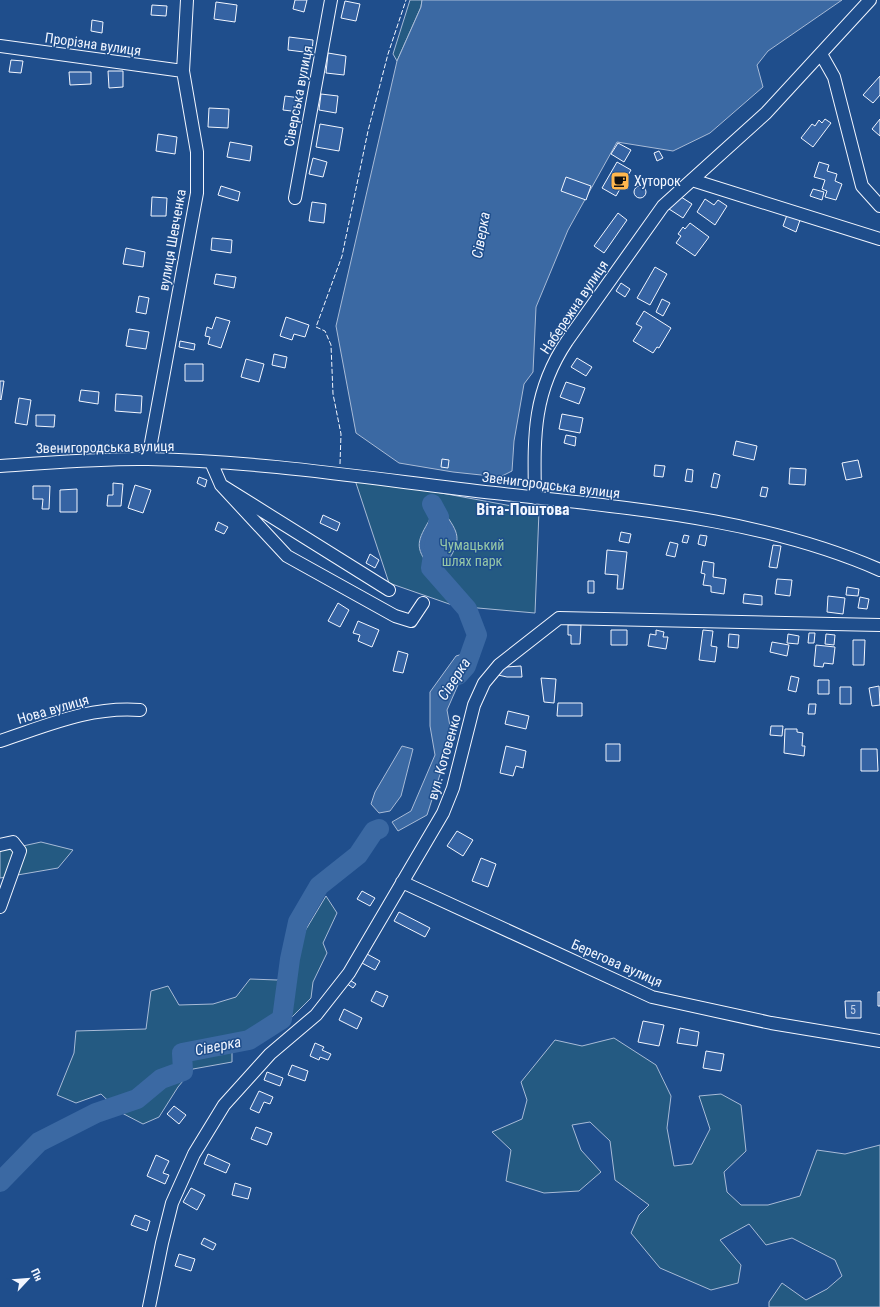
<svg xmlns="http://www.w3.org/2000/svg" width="880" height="1307" viewBox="0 0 880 1307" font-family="'Roboto Condensed',sans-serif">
<rect width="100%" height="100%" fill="#1f4e8c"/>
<path fill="#245a82" stroke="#a8bbd7" d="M410 0H422L421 7 397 61 393 54Z
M354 477 539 511 535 613 455 606 389 583Z
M41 842 73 850 58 868 0 878V851Z
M326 896 337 913 323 943 327 953 313 982 311 998 291 1018 261 1040 232 1050V1062L193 1069 178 1087 159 1117 143 1124 120 1112 101 1094 76 1103 57 1095 74 1053 76 1031 146 1029 151 991 168 986 179 1005 213 1004 236 997 250 979 277 980 297 966 305 931Z
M614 1038 656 1065 671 1096 667 1128 674 1166 692 1164 710 1129 699 1096 721 1094 741 1105 746 1151 724 1172 727 1192 741 1205H768L800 1196 817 1150 845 1154 880 1145V1307H769V1302L782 1283 806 1300 827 1289 842 1276 835 1260 792 1238 766 1245 749 1224 720 1240 741 1265 738 1283 711 1290 660 1268 631 1233 639 1215 649 1205 615 1180 610 1141 590 1122 572 1125 581 1150 601 1172 579 1191 544 1193 506 1181 511 1150 492 1132 522 1119 527 1100 521 1082 555 1040 582 1046Z"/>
<path fill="#3b69a3" stroke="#a8bbd7" d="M422 0H842L768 51 757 65 763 87 710 133 673 151 617 142 568 230 536 307 533 372 524 384 514 441 512 471 500 477 453 472 399 463 356 433 336 326 397 61 421 7Z
M446 515C461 536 460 541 447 563L431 568C413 547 418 540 430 519Z
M473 651 479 656 468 677 461 678 447 710 452 737 427 815 398 831 392 822 411 811 435 755 430 726V692L456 656Z
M402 746 413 749 401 796 390 811 379 813 371 804 375 792Z"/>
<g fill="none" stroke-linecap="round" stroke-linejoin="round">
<path stroke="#3b69a3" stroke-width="20" d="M432 504 439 517 431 568 467 609 477 635 466 666 458 675
M0 1182 39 1142 96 1113 137 1099 161 1079 183 1071 182 1053 249 1040 282 1019 290 959 298 922 319 886 358 855 374 831 379 829"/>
</g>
<path fill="#3563a3" stroke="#f2f6ff" d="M295 0H307L304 12 293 9Z
M345 1 360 4 356 21 341 18Z
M216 2 237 5 235 22 214 19Z
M152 5 167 6 166 16 151 15Z
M92 20 103 22 102 33 91 31Z
M289 37 313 40 312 53 288 50Z
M328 53 346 56 344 75 326 73Z
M11 60 23 61 21 73 9 72Z
M108 71H123V87L109 88Z
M69 72H91V84L70 85Z
M880 76V95L873 103 863 95Z
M321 94 338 96 336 113 319 110Z
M285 96 301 98 300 112 283 110Z
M209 108 229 109 228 128 208 127Z
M825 119 831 123 813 147 801 138 812 124 815 126 819 120 822 123Z
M880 119V136L872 129Z
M320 124 343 128 339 151 316 147Z
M158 134 177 137 175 154 156 151Z
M230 142 252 146 250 161 227 157Z
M618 143 631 150 624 162 611 154Z
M659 151 663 158 657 161 654 153Z
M313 158 327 162 323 177 309 174Z
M617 162 631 170 616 196 602 188Z
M819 162 829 165 827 171 837 174 835 181 842 184 836 200 825 197 827 191 822 189 825 180 814 177Z
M566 177 591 186 586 200 561 191Z
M221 186 240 192 238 201 218 195Z
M634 192a6 6 0 1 1 12 0a6 6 0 1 1-12 0Z
M813 189 824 192 822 200 810 196Z
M678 195 692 204 683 218 669 209Z
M152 197 167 198 166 216H151Z
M705 199 714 205 718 200 727 206 715 225 697 212Z
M312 202 326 204 324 223 309 221Z
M618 213 627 220 604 253 594 246Z
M787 215 800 220 796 232 783 226Z
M690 223 709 237 695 256 676 243 681 236 678 234 683 227 685 229Z
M212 238 232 240 231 253 211 250Z
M126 248 145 252 143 267 123 264Z
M655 267 667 274 650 305 637 298Z
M216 274 236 277 234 288 214 284Z
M621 283 630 289 625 297 616 291Z
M139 296 149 298 146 314 136 312Z
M662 299 670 303 663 316 656 312Z
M644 311 671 328 659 348 657 347 653 353 633 341 642 327 636 324Z
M216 317 230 321 221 348 208 344 210 337 205 336 207 327 212 329Z
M286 317 309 325 305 337 294 334 292 340 280 336Z
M129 329 149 332 146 349 126 346Z
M180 341 195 344 194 350 179 347Z
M274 354 287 357 285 368 272 365Z
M577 358 592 367 586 376 571 367Z
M246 359 264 364 259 382 241 377Z
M185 364H203V381H185Z
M0 381H4L1 400 0 399Z
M566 382 585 388 579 404 560 397Z
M81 390 99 392 98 404 79 401Z
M116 394 142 396 141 413 115 411Z
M19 398 31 400 27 425 15 423Z
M562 414 583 418 580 433 559 429Z
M36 415H55L54 427 36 426Z
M566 435 576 437 575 446 564 443Z
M736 441 757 446 754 460 733 455Z
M442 459 449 460 448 468 441 467Z
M858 460 862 477 846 480 842 463Z
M655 465 665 466 663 477 654 476Z
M790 468 806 469 805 485 789 484Z
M687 469 693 470 692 482 685 481Z
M714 473 720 475 717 488 711 487Z
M199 477 207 480 205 487 197 483Z
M113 483 123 484 121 506H107L108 495H113Z
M135 485 151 490 143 513 128 508Z
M33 486H50L49 509H42L43 499H33Z
M762 487 768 488 766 497 760 496Z
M77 489V512H60V490Z
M323 515 340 523 337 531 320 523Z
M218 522 228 527 224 534 215 530Z
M621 532 631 534 629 543 619 541Z
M684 535 689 536 687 543 682 542Z
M700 535 707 536 705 546 698 544Z
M670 542 678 544 675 557 666 555Z
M773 545 781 546 777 568 769 567Z
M607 550 627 552 623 589H617L618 575 605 574Z
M370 554 379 560 375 568 366 563Z
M703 561 714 563 713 577 726 579 724 594 711 592V586L703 585 705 574 701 573Z
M777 579 792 580 790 596 775 594Z
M588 581H594V593H588Z
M847 587 859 589 858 596 846 595Z
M744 594 762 596V605L743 603Z
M828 596 845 598 843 614 827 612Z
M860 597 869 599 867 609 858 608Z
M338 603 349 610 340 627 328 621Z
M358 621 379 630 372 647 358 641 360 635 353 633Z
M568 625H581L580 644H571V635H568Z
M611 630H627V645H611Z
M656 630 664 632 663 637H668L666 649 648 646 650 634 656 635Z
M703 630 713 631 711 646 717 647 715 662 699 660Z
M809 633H815L814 643H808Z
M729 634 739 635 738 648 728 647Z
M788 634 799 636 798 644 787 643Z
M826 634 835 635 834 645 825 644Z
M853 640H865L864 665H853Z
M772 642 789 645 787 656 770 652Z
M816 645 835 647 833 664 824 663 823 667 814 666Z
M398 651 408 654 403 673 393 671Z
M521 666 522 677H507L498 675 506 667Z
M791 676 799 678 796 692 788 690Z
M541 678 556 679 554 703 544 702Z
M818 680H829V694H818Z
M879 686 880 705 872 706 869 688Z
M840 687H851V704H840Z
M558 703H582V716H557Z
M809 704H816L815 714H808Z
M508 711 529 716 526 729 505 724Z
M771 726H783L782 736 770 735Z
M785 729H797V732L803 733 802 746H805L804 756 784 753Z
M606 744H620V761H606Z
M506 746 526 751 523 768 516 766 513 776 500 773Z
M861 749H877L878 771H861Z
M457 831 473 840 463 856 447 846Z
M481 858 496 864 488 887 472 881Z
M362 891 375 898 370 906 357 899Z
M399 912 430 928 425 937 394 921Z
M367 954 380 961 375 970 362 963Z
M348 979 356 984 353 988 346 983Z
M376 991 388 996 383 1007 371 1001Z
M878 992H880V1006H878Z
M845 1001H861V1018H846Z
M344 1009 362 1018 357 1029 339 1020Z
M643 1021 664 1025 659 1046 638 1042Z
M680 1028 699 1032 697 1046 677 1043Z
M315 1043 324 1047 322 1050 331 1054 328 1060 320 1057 319 1060 310 1056Z
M706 1051 724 1054 721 1071 703 1068Z
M292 1065 308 1071 305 1081 288 1075Z
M267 1072 283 1078 280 1086 264 1080Z
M259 1091 273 1097 270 1104 264 1102 259 1113 250 1109Z
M174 1106 186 1115 179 1124 167 1114Z
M256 1127 272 1133 267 1145 251 1139Z
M208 1154 230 1164 226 1173 204 1164Z
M156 1155 169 1161 163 1173 169 1175 165 1184 147 1176Z
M235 1183 251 1188 248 1199 232 1195Z
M191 1188 205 1195 197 1210 183 1202Z
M135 1215 150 1221 147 1231 131 1225Z
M204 1238 216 1244 213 1250 201 1244Z
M179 1254 195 1259 191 1271 175 1266Z"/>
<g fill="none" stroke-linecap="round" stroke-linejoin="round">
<g stroke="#f2f6ff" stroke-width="14">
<path id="minor" d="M0 46 183 71
M821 54 834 77 862 186 880 206
M692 180 880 239
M295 198 331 0
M148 459 197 193V152L183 71 187 0
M211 462 221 485 389 590
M0 466C49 463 99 458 148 459 264 461 380 480 495 493 625 508 759 517 880 570
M221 485 287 556 395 616 411 621 423 603
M535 498C534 438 532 393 567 341L663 206 766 113 870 0
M0 741C46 726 90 706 140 710
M0 845 13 842 20 851 0 907
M402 882 652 997 771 1023 880 1041
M149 1307 162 1243 172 1203 194 1154 224 1105 270 1054 316 1015 349 973 443 813 453 788 474 705 484 683 499 665 559 618 880 625"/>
</g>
<use href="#minor" stroke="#1f4e8c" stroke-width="12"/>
<path stroke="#f2f6ff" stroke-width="1" stroke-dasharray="5 2" stroke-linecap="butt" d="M340 464 341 434 333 394 331 345 325 331 316 327 342 256 368 131 388 54 406 0"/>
</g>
<defs>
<g id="cafe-square" transform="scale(1)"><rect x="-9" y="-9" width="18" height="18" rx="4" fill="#ffb74d" stroke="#1f4e8c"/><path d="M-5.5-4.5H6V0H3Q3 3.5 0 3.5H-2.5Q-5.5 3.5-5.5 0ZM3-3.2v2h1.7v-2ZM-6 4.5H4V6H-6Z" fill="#111"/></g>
</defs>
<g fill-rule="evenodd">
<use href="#cafe-square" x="620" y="181"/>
</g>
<g text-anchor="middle" stroke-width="3" stroke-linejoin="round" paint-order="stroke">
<g font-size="12" fill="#c3d1e8">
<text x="853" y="1014">5</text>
</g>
<g font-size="14" fill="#f2f6ff" stroke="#1f4e8c">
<text transform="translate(93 44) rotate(8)" y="5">Прорізна вулиця</text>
<text transform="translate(298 96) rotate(-79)" y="5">Сіверська вулиця</text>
<text transform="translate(172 240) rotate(-80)" y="5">вулиця Шевченка</text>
<text transform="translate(574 307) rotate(-56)" y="5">Набережна вулиця</text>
<text transform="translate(105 447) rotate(-1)" y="5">Звенигородська вулиця</text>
<text transform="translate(551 485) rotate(7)" y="5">Звенигородська вулиця</text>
<text transform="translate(53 709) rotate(-16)" y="5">Нова вулиця</text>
<text transform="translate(444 757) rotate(-74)" y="5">вул. Котовенко</text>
<text transform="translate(617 963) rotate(24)" y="5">Берегова вулиця</text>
</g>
<g font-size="14" fill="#f2f6ff" stroke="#1f4e8c" text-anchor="start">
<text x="634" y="186">Хуторок</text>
</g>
<g font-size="14" fill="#97c8a6" stroke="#1f4e8c">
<text x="472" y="550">Чумацький<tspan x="472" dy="16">шлях парк</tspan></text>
</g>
<g font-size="15" font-style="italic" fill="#f2f6ff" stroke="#1f4e8c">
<text transform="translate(481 235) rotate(-80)" y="5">Сіверка</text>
<text transform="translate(454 679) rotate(-57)" y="5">Сіверка</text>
<text transform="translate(218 1046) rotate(-11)" y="5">Сіверка</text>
</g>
<g font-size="16" font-weight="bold" fill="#f2f6ff" stroke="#1f4e8c">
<text x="523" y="515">Віта-Поштова</text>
</g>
</g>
<g transform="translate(28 1279) rotate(64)" stroke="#1f4e8c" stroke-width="3" paint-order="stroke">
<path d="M0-3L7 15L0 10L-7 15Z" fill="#f2f6ff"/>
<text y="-6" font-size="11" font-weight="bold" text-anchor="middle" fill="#f2f6ff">Пн</text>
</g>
</svg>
